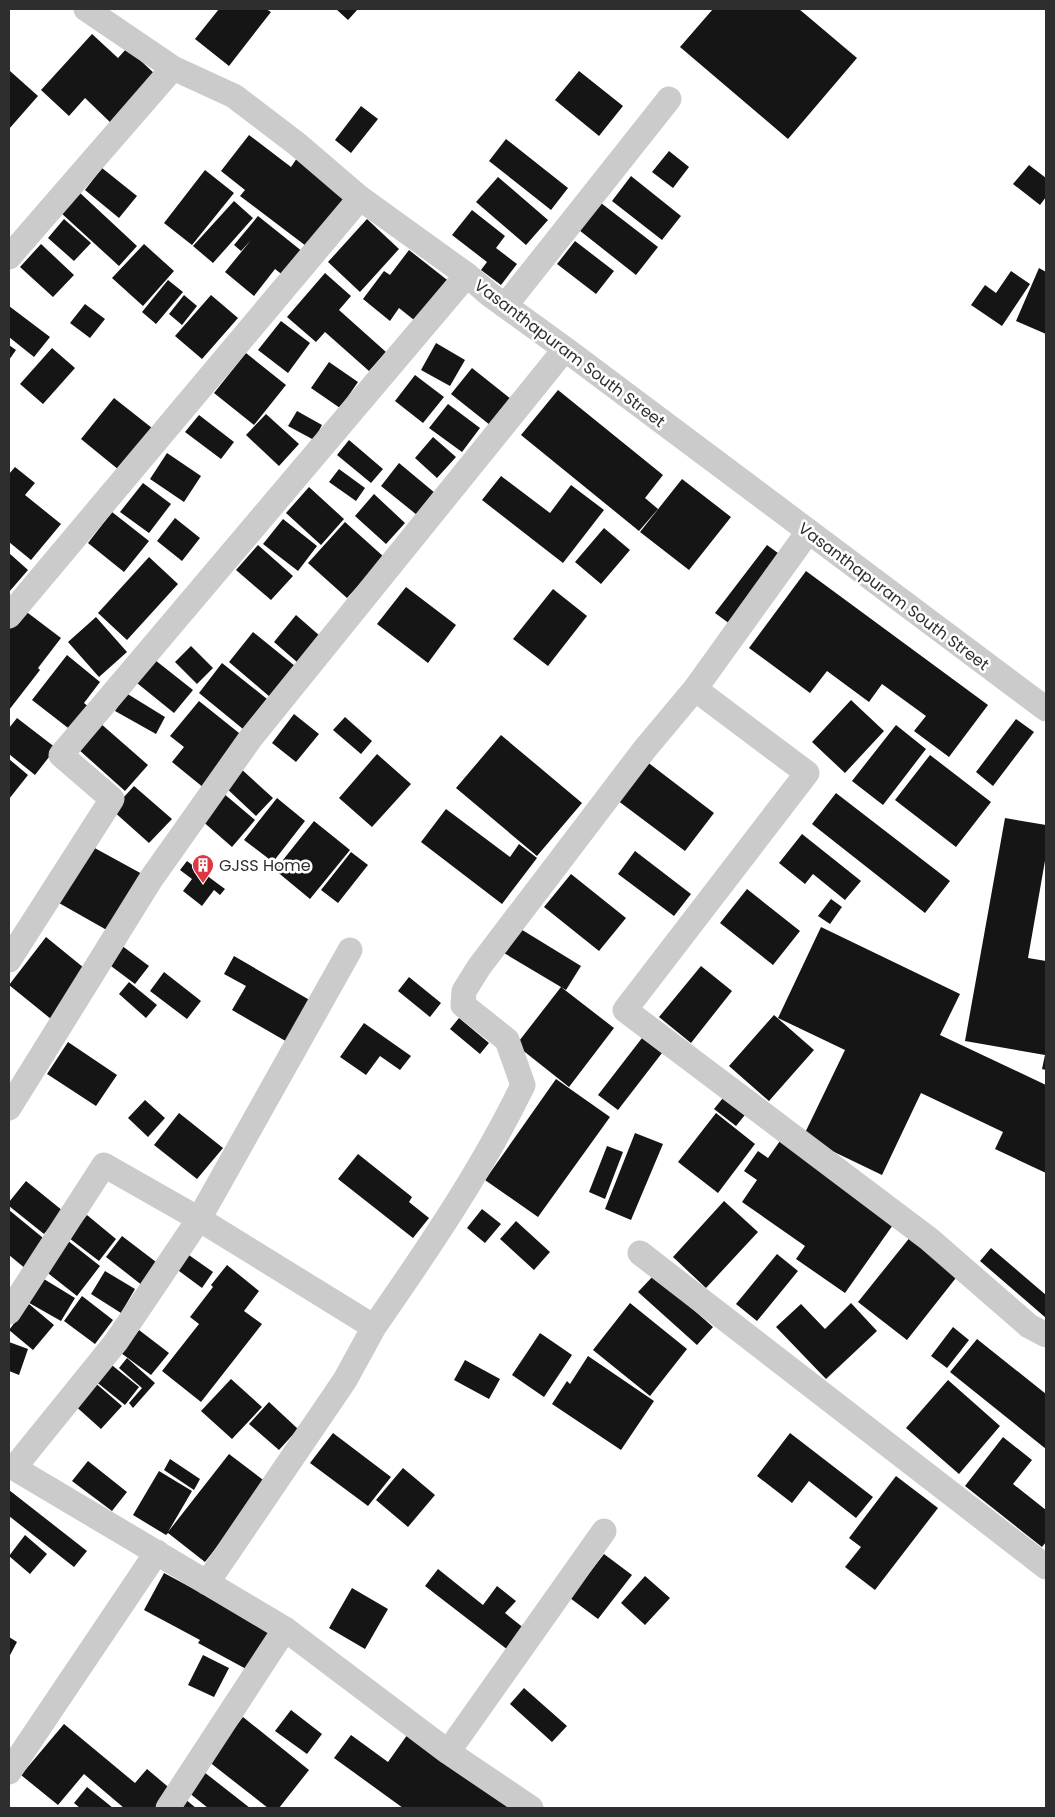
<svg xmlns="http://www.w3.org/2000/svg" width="1055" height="1817" viewBox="0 0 1055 1817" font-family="Poppins,sans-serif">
<rect width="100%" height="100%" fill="#fff"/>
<path fill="#151515" d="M219 9H266L271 12 229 66 195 39Z
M336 9H358L348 20Z
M713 9H799L857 58 788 139 680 47Z
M92 34 118 58 127 48 156 75 112 124 85 98 69 116 41 90Z
M10 71 38 96 9 129V72Z
M579 71 623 106 599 136 555 100Z
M361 106 378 119 351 153 335 140Z
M249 135 291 167 297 158 348 200 310 249 240 196 245 190 221 171Z
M506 139 568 188 551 210 489 161Z
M669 151 689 167 673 188 652 172Z
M1029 165 1046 178V197L1040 205 1013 184Z
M102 168 137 196 119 218 85 190Z
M205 170 234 193 192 245 164 223Z
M631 176 681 216 662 240 612 201Z
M498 177 548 220 526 245 476 202Z
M79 192 137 246 119 266 60 212Z
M234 201 253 218 213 263 193 246Z
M601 203 658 247 636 275 579 230Z
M472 210 505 236 496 248 517 264 501 285 481 270 487 262 452 235Z
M258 216 303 252 284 276 275 269 254 296 225 272 251 240 241 251 234 245Z
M64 219 91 243 74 261 48 238Z
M367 219 399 249 360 292 328 262Z
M575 241 614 271 596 294 557 264Z
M41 244 74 275 53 297 20 267Z
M144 244 174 271 143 306 112 278Z
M409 250 451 283 419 324 399 308 390 321 363 299 384 271 390 275Z
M1039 268 1046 272V334L1016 321Z
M1011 271 1030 284 1002 326 971 305 985 285 996 293Z
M325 273 351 296 339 310 386 352 369 371 325 332 316 342 287 317Z
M168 280 183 292 156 324 142 312Z
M184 295 197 306 182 325 169 314Z
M211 295 238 318 202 359 175 336Z
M85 304 105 319 90 338 70 323Z
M9 306 50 337 34 357 9 337Z
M281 321 310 343 288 373 258 350Z
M436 343 465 360 450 386 421 370Z
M9 345 16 350 9 360Z
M52 348 75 368 43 404 20 384Z
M246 353 286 385 254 425 214 393Z
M329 362 358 382 340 408 311 388Z
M472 368 511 399 490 425 451 394Z
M415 375 444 397 423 423 395 401Z
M558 390 663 475 645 498 658 509 639 531 521 435Z
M114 398 152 428 119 470 81 439Z
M448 404 480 428 462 452 429 428Z
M297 411 322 425 314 440 288 426Z
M266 414 299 444 279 466 246 435Z
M199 415 234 442 221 459 185 432Z
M433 437 456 457 437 478 415 458Z
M349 440 383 469 371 483 337 455Z
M167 453 201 476 184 502 150 479Z
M399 463 435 493 417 515 381 486Z
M15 467 35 483 25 495 61 524 31 560 9 542V474Z
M339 469 365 488 356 501 329 482Z
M501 476 550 513 571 485 604 510 563 563 482 500Z
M682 479 731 517 689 570 640 532Z
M143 483 171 504 149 533 120 512Z
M309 487 344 519 321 545 286 513Z
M374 494 405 523 386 544 355 516Z
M112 512 149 541 124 572 88 543Z
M175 518 200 538 182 561 157 541Z
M283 519 317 546 298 571 263 544Z
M345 522 384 557 347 598 308 563Z
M604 528 630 550 601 584 575 562Z
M258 545 293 576 271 600 236 570Z
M767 545 782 556 730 624 715 613Z
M9 553 28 570 9 592Z
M149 557 178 584 127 640 98 613Z
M806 571 988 705 949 757 914 731 926 716 882 684 869 702 827 671 810 693 749 648Z
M406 587 456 625 428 663 377 624Z
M553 589 587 616 548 666 513 639Z
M24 610 61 638 38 668 40 670 9 710V630Z
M296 615 320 636 297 662 274 642Z
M96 617 127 652 99 677 68 642Z
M253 632 295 666 270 697 229 662Z
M191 646 213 668 197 684 175 662Z
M67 655 100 682 84 703 90 708 72 731 32 700Z
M155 660 193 690 174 713 137 683Z
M222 663 267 699 243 729 199 693Z
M126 693 165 717 156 734 115 711Z
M851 700 884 731 845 773 812 742Z
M199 701 244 737 204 788 172 762 184 747 170 736Z
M294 714 319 734 296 762 272 743Z
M345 717 372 741 361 754 333 730Z
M17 718 56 748 35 775 9 754V728Z
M1016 719 1034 732 993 786 976 772Z
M100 723 148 765 125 791 78 749Z
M896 725 926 749 883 805 852 781Z
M501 735 582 803 537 856 456 788Z
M377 754 411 784 372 827 339 798Z
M930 755 991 802 956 847 895 800Z
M9 759 28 775 9 799Z
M646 761 714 813 685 851 617 800Z
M239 767 273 798 256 816 223 785Z
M134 786 172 819 149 843 112 810Z
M223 793 255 820 232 847 200 819Z
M836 793 950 881 925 913 812 824Z
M277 798 305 821 273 862 244 840Z
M446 809 510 857 519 844 537 858 502 904 421 842Z
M1005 818 1046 825V855L1028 958 1046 961V1070L1042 1069 1045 1055 965 1041Z
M314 821 350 850 310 899 275 870Z
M802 834 861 881 845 900 813 874 805 884 779 863Z
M91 846 144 875 112 933 59 903Z
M635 851 691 894 674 916 618 874Z
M351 852 368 865 338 903 321 890Z
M187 861 225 889 220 895 214 890 202 906 183 891 192 879 180 870Z
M571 874 626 918 599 951 544 907Z
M747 889 800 931 773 965 720 923Z
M831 899 842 907 830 924 818 916Z
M821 927 960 994 940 1035 1046 1085V1173L995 1149 1003 1132 921 1093 882 1175 803 1137 845 1050 778 1018Z
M519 928 581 966 566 990 504 953Z
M46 937 89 972 51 1019 9 985Z
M117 942 149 966 135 984 103 960Z
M234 956 313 1002 289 1043 232 1010 246 986 224 974Z
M701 966 732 991 691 1043 659 1017Z
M164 972 201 1001 187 1019 150 991Z
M409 977 441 1003 430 1017 398 991Z
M129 982 157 1005 146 1018 119 994Z
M561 987 614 1028 569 1087 516 1045Z
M774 1015 814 1050 769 1101 729 1066Z
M459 1018 489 1043 480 1054 450 1029Z
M364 1023 411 1056 400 1070 380 1056 366 1075 340 1057Z
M642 1038 662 1053 618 1110 598 1095Z
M68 1042 117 1075 96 1106 47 1074Z
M556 1079 610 1117 538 1217 485 1180Z
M727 1093 749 1110 736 1126 714 1109Z
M145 1100 165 1118 148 1137 128 1118Z
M179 1113 223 1148 197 1179 154 1145Z
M716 1113 755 1144 718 1193 678 1162Z
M635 1133 663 1144 631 1220 605 1209Z
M780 1141 895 1222 845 1293 796 1259 805 1246 742 1202 757 1180 744 1171 758 1151 768 1158Z
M607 1146 623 1152 605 1199 589 1192Z
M358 1154 412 1197 409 1202 429 1218 413 1238 338 1179Z
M26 1181 63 1211 44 1234 9 1206V1202Z
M724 1201 758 1232 706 1288 673 1257Z
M482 1209 501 1224 485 1243 467 1228Z
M9 1210 48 1242 26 1269 9 1255Z
M87 1215 116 1239 99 1261 69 1238Z
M516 1221 550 1252 534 1270 500 1239Z
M122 1236 160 1265 143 1286 106 1257Z
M911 1236 959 1274 907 1340 858 1302Z
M67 1240 100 1266 77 1296 44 1270Z
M991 1248 1046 1295V1318L980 1261Z
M186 1253 213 1272 202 1288 175 1268Z
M777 1254 798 1271 757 1321 736 1304Z
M227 1265 259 1291 244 1311 262 1324 201 1402 162 1371 199 1324 190 1317 213 1287 211 1285Z
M105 1271 135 1289 121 1313 91 1294Z
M654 1275 713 1327 697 1345 638 1292Z
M39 1276 75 1298 61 1321 24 1300Z
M82 1296 113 1320 95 1344 64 1321Z
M630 1303 687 1349 650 1396 593 1350Z
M851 1303 877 1331 826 1379 776 1327 801 1304 825 1329Z
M29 1304 54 1325 33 1350 9 1330Z
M953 1327 969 1340 947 1368 931 1356Z
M139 1330 169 1353 151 1375 121 1353Z
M540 1333 572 1355 544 1397 512 1375Z
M977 1339 1046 1394V1449L950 1372Z
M9 1342 28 1349 19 1375 9 1371Z
M588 1356 654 1401 621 1450 552 1404 567 1381 570 1384Z
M127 1358 155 1383 133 1408 129 1403 142 1388 119 1368Z
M465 1360 500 1379 489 1399 454 1380Z
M108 1362 139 1387 125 1405 94 1380Z
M231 1379 262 1407 232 1439 201 1411Z
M92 1380 122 1406 101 1429 72 1403Z
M948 1380 1000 1426 959 1474 906 1428Z
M269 1402 298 1429 279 1450 249 1424Z
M333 1433 391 1477 368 1506 310 1463Z
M790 1433 873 1497 856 1518 809 1481 792 1503 757 1476Z
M1003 1437 1032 1460 1013 1484 1046 1510V1542L1042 1547 965 1486Z
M229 1454 267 1483 205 1562 168 1533 166 1535 133 1515 159 1471 192 1491 168 1532Z
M170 1459 200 1479 194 1490 164 1470Z
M88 1461 127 1492 112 1511 72 1481Z
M403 1468 435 1495 408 1527 376 1500Z
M896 1476 938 1508 875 1590 845 1567 861 1547 849 1538Z
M9 1490 87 1551 74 1567 9 1516Z
M25 1535 47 1554 30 1574 9 1556Z
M604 1554 632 1575 598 1619 570 1598Z
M438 1569 483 1605 497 1586 516 1601 505 1613 525 1629 508 1650 425 1586Z
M164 1573 270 1630 248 1670 198 1643 200 1640 144 1610Z
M645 1576 670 1598 645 1625 621 1603Z
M352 1588 388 1609 365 1649 329 1628Z
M9 1637 17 1642 9 1657Z
M203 1655 229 1668 214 1697 188 1685Z
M524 1688 567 1726 552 1742 510 1704Z
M291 1710 322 1734 307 1754 275 1731Z
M243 1717 309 1770 279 1808H268L208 1761Z
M64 1724 135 1783 147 1769 173 1791 159 1808H124L84 1774 58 1805 21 1775Z
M410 1731 518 1808H403L334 1758 351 1735 388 1762Z
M204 1772 250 1808H208L188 1792Z
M87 1787 113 1808H80L74 1803Z
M185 1799 196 1808H176Z"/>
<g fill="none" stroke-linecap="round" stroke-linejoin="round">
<path stroke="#cbcbcb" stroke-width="25" d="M86 9 173 68 234 96 297 144 360 198 467 275 489 294 565 349 1046 709
M9 257 173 68
M505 306 669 99
M9 616 360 198
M695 689 807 773 625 1010 929 1239 1029 1326 1046 1335
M9 960 112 799 61 755 467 275
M9 1108 151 879 250 739 565 349
M640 1253 1046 1567
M9 1312 104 1165 199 1219 374 1327 345 1380 207 1583
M374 1327C428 1249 482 1170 523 1085L507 1040 463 1005 464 991 479 967 644 750 695 689 808 532
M9 1465 285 1629 448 1752 531 1808
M14 1468 116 1342 199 1219 350 950
M448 1752 604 1531
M9 1772 157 1552
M168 1808 285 1629"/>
</g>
<defs>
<g id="building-pin" transform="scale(1.125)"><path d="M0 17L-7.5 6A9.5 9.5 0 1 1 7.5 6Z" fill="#df3644" stroke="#fff"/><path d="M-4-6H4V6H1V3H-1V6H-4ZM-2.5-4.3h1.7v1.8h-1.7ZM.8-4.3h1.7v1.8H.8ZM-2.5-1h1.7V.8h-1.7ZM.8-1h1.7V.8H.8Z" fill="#fff"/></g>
</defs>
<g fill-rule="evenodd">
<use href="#building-pin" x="203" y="865"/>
</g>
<g text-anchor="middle" stroke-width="5" stroke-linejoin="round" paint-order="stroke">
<g font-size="16" fill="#2e2e2e" stroke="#fff">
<text transform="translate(570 353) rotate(37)" y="6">Vasanthapuram South Street</text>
<text transform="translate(894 596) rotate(37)" y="6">Vasanthapuram South Street</text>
</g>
<g font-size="16" fill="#2e2e2e" stroke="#fff" text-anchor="start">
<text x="219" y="871">GJSS Home</text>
</g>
</g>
<rect width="1055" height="1817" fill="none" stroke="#2e2e2e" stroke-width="20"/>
</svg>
